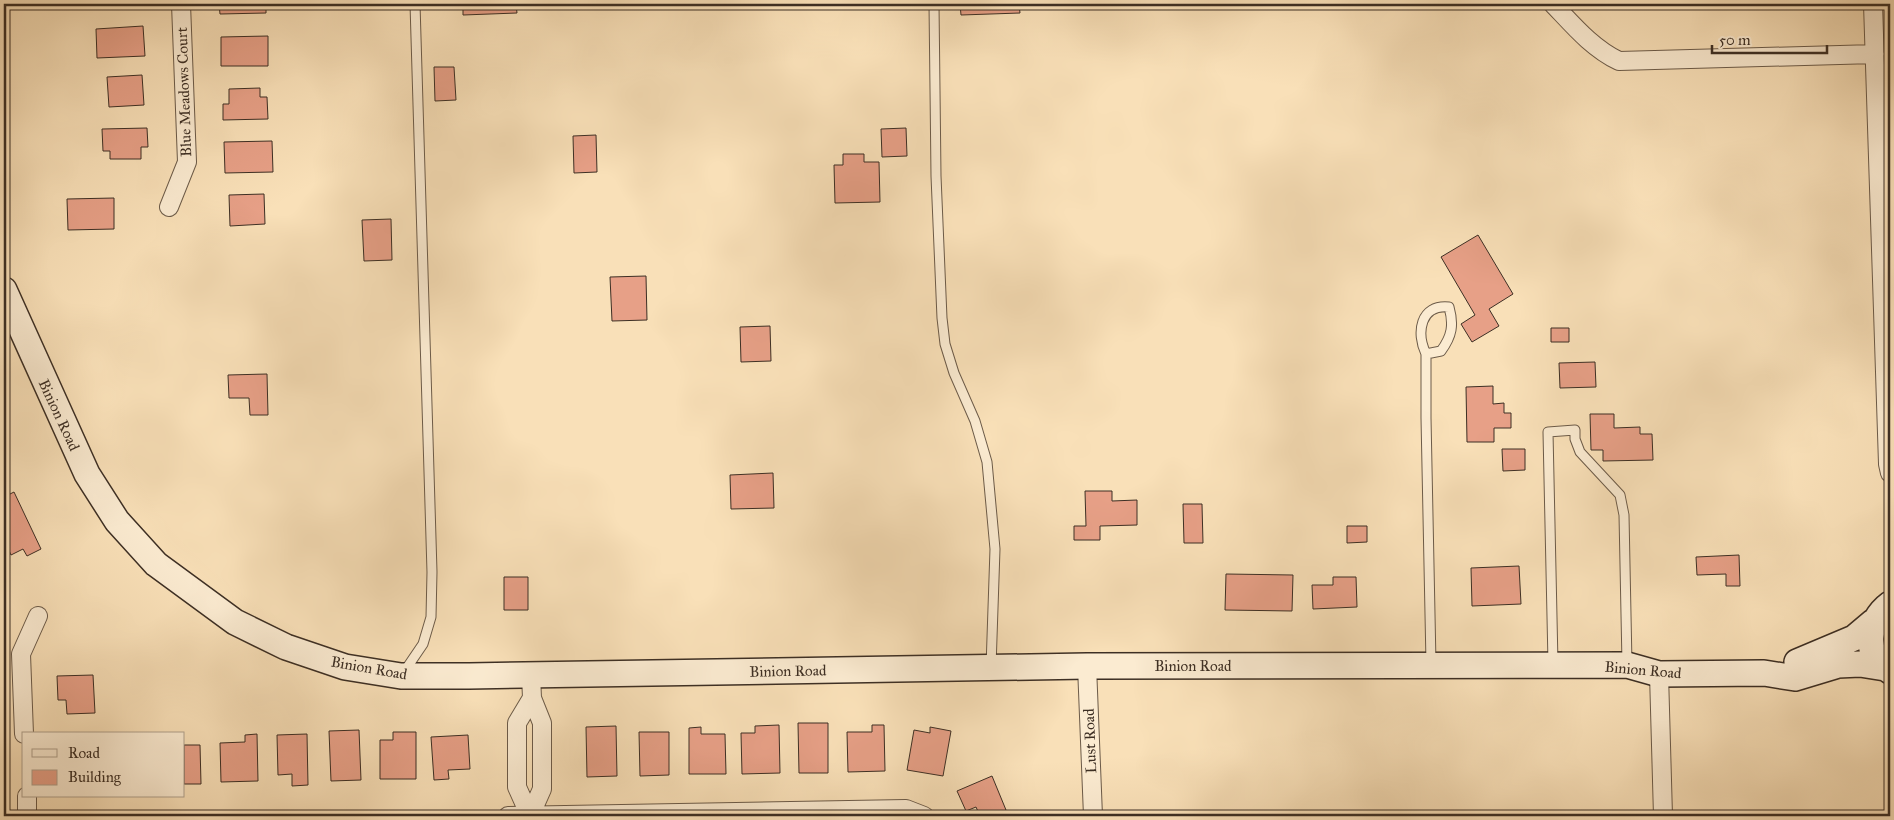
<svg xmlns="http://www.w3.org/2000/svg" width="1894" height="820" viewBox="0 0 1894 820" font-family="'IM FELL Great Primer',serif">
<rect width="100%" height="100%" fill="#f9e0b8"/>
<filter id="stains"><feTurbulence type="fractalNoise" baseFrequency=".004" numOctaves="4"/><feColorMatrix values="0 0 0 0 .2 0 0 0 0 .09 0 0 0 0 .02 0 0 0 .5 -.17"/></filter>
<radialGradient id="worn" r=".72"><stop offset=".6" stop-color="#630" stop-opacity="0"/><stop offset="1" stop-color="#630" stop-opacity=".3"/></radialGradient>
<path fill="#e7a087" stroke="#3d2f24" d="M219 4H266V13L220 14Z
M463 4H516L517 13 463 15Z
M960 4H1019L1020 13 961 15Z
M143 26 145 56 97 58 96 29Z
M268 36V66H221V37Z
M434 67H454L456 100 435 101Z
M142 75 144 105 109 107 107 77Z
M260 88V97H267L268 119 223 120V104H229V89Z
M147 128 148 147H141V159H110V151H103L102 129Z
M906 128 907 156 882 157 881 129Z
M596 135 597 172 574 173 573 136Z
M272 141 273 172 225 173 224 142Z
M843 154H864V162H879L880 202 835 203 834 165H843Z
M264 194 265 224 230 226 229 195Z
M114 198V229L68 230 67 199Z
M391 219 392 260 364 261 362 220Z
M1478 235 1513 294 1489 309 1499 326 1472 342 1461 324 1475 315 1441 257Z
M646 276 647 320 612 321 610 277Z
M770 326 771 361 741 362 740 327Z
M1551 328H1569V342H1551Z
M1595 362 1596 387 1560 388 1559 363Z
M267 374 268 415H250L249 398H229L228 375Z
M1493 386V404L1504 403V413H1511V428H1494V442H1467L1466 387Z
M1590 414H1614V428L1640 427V434H1652L1653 460 1603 461V450H1591Z
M1502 449H1525V470L1503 471Z
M773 473 774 508 731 509 730 475Z
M1085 491H1112V501L1137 500V525L1100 526V540H1074V526H1086Z
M14 492 41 549 27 556 23 549 11 555 4 540V497Z
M1183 504H1202L1203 543H1184Z
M1347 526H1367V542L1347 543Z
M1739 555 1740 586H1726V574L1697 575 1696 557Z
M1519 566 1521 604 1472 606 1471 568Z
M1226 574 1293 575 1292 611 1225 610Z
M504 577H528V610H504Z
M1333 577H1356L1357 607 1313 609 1312 585H1333Z
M93 675 95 713 67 714 66 700H58L57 676Z
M798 723H828V773H799Z
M779 725 780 773 742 774 741 733H755V726Z
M872 725H884L885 771 848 772 847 732H872Z
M616 726 617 776 587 777 586 727Z
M701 727V734H725L726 774H689V728Z
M930 727 951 731 943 776 907 770 914 730 930 733Z
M359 730 361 780 331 781 329 731Z
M393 732H416V779H380V740H393Z
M639 732H669V775L640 776Z
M257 734 258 781 221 782 220 743 245 742V735Z
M307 734 308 785 292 786V774L278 775 277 735Z
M468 735 470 769 448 770 449 779 434 780 431 737Z
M184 745H200L201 784H184Z
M992 776 1006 810 992 816H980L976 807 966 811 957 791Z"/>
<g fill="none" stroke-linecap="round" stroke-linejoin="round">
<g stroke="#6c5b49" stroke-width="11">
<path id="service" d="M934 4 936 176 942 318 945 344 954 373 975 421 987 462 995 549 991 667
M1426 354C1416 333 1420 304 1449 307 1454 325 1452 336 1441 351L1426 354V418L1431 663
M1553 663 1548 432 1575 430V439L1580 452 1620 495 1624 515 1627 664
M404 672 423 644 431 617 432 572 415 4"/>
</g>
<g stroke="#6c5b49" stroke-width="20">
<path id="minor" d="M1553 4C1573 25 1592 48 1619 61L1875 54
M1873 4 1888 464 1890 473
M169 207 187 162 181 4
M1087 666 1093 816
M1659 674 1663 816
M24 734 21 654 38 616
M27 796V816
M508 816 906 809 924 816
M530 816 542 789V723L532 698 531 675
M530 816 517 787V723L532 698"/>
</g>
<g stroke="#3d2f24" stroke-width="28">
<path id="secondary" d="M4 290 87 474 117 521 156 564 235 622 286 647 345 667 401 676H469L1087 666 1627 665 1659 674 1764 673 1795 678 1838 665 1860 664 1885 668
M1890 604C1867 621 1862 655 1890 671
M1797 662 1854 638 1873 622"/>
</g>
<use href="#service" stroke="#fbebd1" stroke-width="9"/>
<use href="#minor" stroke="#fbebd1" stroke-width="18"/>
<use href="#secondary" stroke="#fbebd1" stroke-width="25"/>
</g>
<g text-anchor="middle" stroke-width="4" stroke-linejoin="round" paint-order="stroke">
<g font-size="15" fill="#3d2f24" stroke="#fbebd1">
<text transform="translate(184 92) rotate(-92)" y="5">Blue Meadows Court</text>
<text transform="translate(59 415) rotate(65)" y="5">Binion Road</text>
<text x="1193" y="671">Binion Road</text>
<text transform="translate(369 668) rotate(10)" y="5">Binion Road</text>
<text transform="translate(1643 670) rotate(5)" y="5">Binion Road</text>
<text transform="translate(788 671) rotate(-1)" y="5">Binion Road</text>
<text transform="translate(1090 741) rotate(-92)" y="5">Lust Road</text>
</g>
</g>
<rect width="1894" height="820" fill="none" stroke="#f9e0b8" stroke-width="20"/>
<rect x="5" y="5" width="1884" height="810" fill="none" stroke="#3d2f24" stroke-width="2.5"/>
<rect x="10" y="10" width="1874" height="800" fill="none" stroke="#3d2f24"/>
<rect x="22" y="732" width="162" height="65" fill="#fbebd1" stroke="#afa08c"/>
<rect x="32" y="749" width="25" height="8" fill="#fbebd1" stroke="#afa08c"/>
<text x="68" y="758" font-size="15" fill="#3d2f24">Road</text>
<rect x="32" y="770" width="25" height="15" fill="#e7a087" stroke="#afa08c"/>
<text x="68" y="782" font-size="15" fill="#3d2f24">Building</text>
<path d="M1712 45v8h115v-8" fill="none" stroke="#3d2f24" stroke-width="2.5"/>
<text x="1719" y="45" font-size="15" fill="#3d2f24" stroke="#fbebd1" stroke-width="4" paint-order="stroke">50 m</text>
<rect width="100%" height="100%" filter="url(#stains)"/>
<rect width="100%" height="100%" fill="url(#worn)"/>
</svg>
